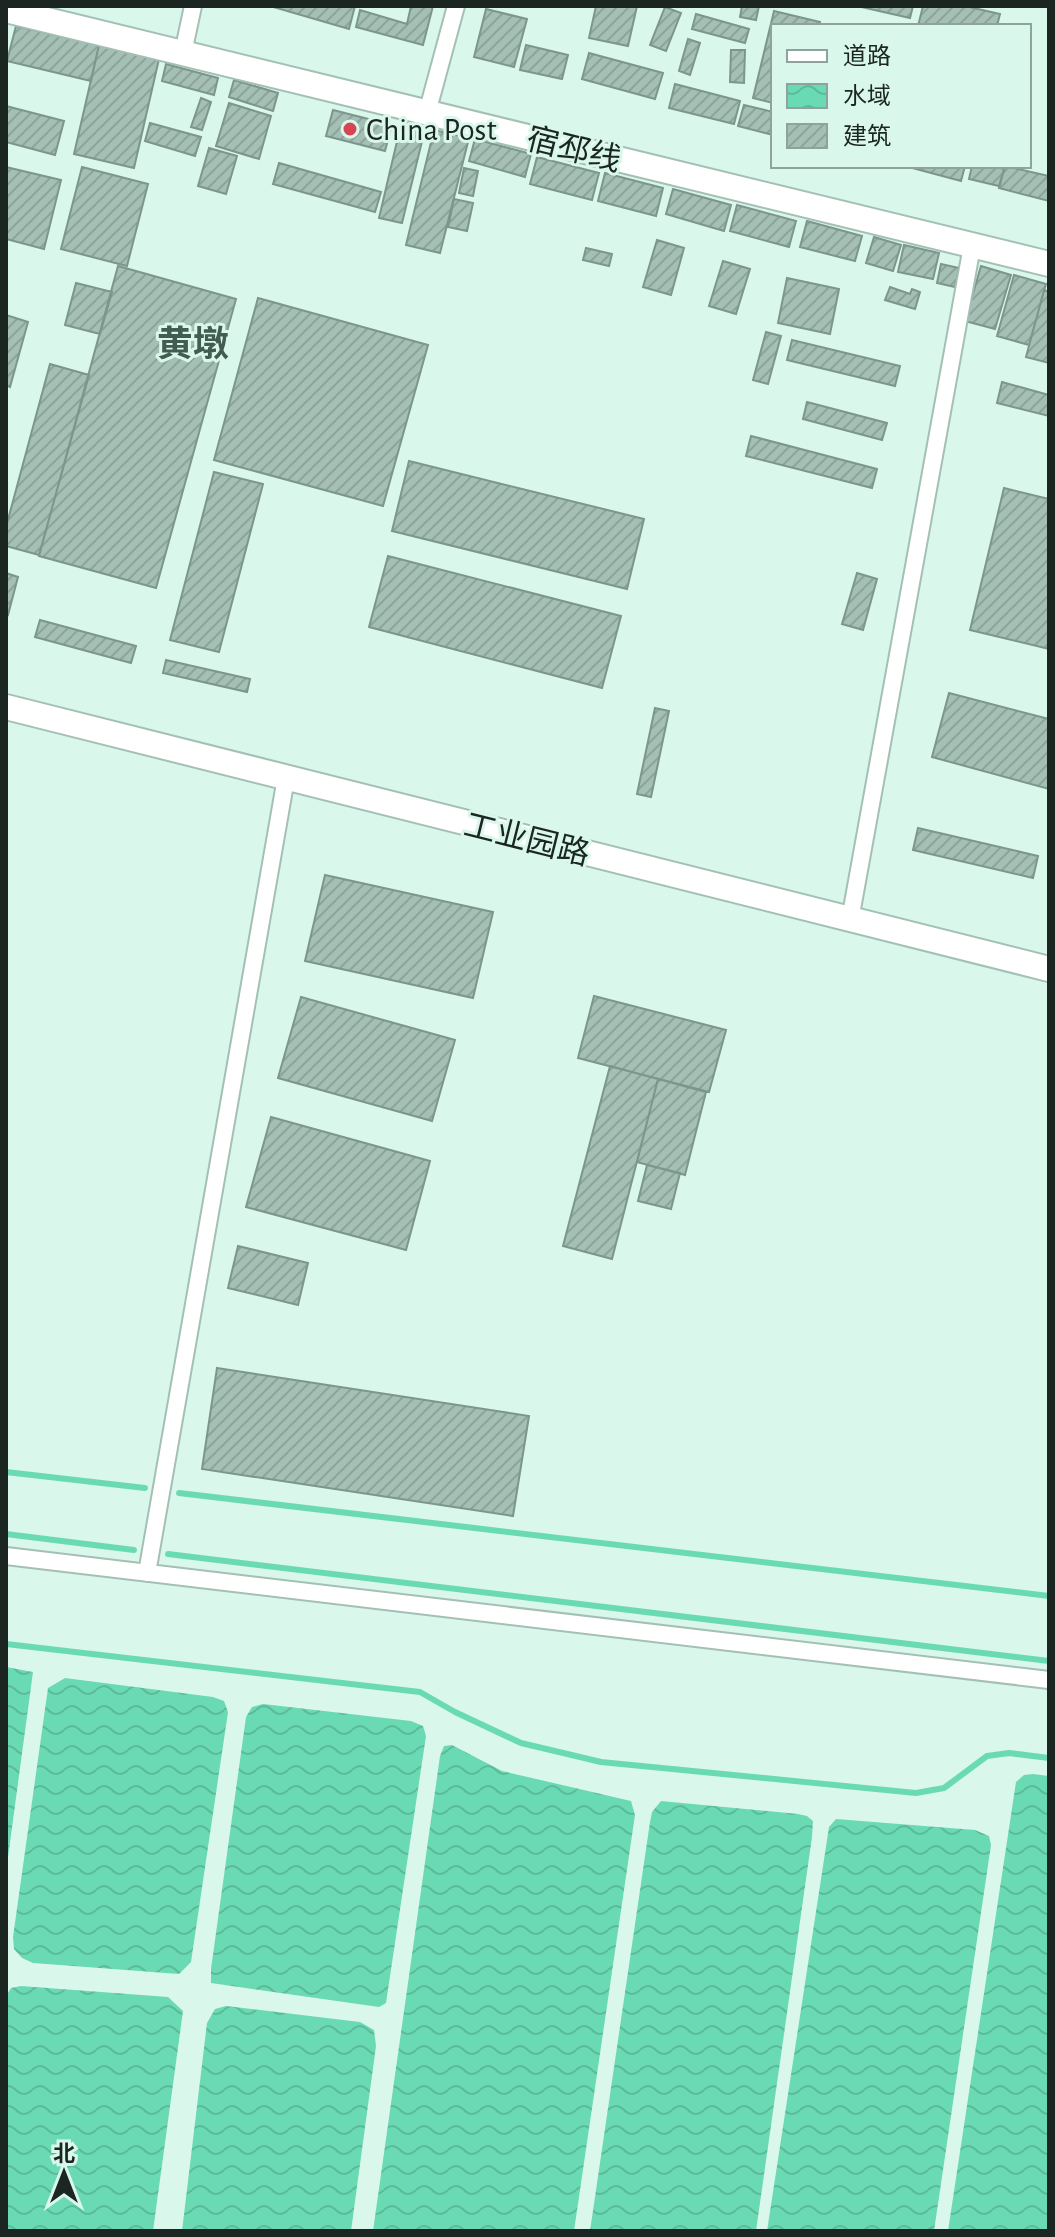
<svg xmlns="http://www.w3.org/2000/svg" width="1055" height="2237" viewBox="0 0 1055 2237" font-family="'Alegreya Sans','Noto Sans SC',sans-serif">
<defs>
<pattern id="water-waves" width="16" height="10" patternUnits="userSpaceOnUse" patternTransform="scale(2)"><rect width="16" height="10" fill="#6adab5"/><path d="M0 5q4-4 8 0t8 0" fill="none" stroke="#5bbb9b"/></pattern>
<pattern id="building-hatch" width="6" height="6" patternUnits="userSpaceOnUse" patternTransform="scale(2)"><rect width="6" height="6" fill="#a4bfb4"/><path d="M-1 1l2-2M0 6l6-6M5 7l2-2" fill="none" stroke="#8da49a"/></pattern>
</defs>
<rect width="100%" height="100%" fill="#daf7eb"/>
<path fill="url(#water-waves)" d="M6 1667 33 1672 6 1872Z
M65 1678 213 1697 224 1701 228 1712 191 1962 179 1974 33 1963 22 1958 14 1949 13 1937 48 1688Z
M263 1704 411 1721 423 1726 426 1736 386 2003 379 2007 211 1983V1969L246 1717 252 1707Z
M452 1745 502 1771 631 1801 635 1815 574 2231H373L440 1756 444 1746Z
M1033 1774 1049 1776V2231H948L1016 1782 1024 1775Z
M661 1801 798 1814 807 1816 813 1821 812 1837 756 2231H590L650 1822 652 1812Z
M836 1819 975 1830 989 1836 991 1845 934 2231H767L829 1827Z
M21 1986 168 1997 183 2011 153 2231H6V1996L11 1988Z
M226 2006 360 2022 374 2030 376 2046 351 2231H182L207 2023 215 2009Z"/>
<g fill="none" stroke-linecap="round" stroke-linejoin="round">
<path stroke="#6adab5" stroke-width="6" d="M6 1472 145 1488
M179 1493 1049 1596
M6 1534 134 1550
M168 1554 1049 1661
M6 1644 420 1692 455 1712 521 1743 601 1762 916 1793 944 1788 987 1756 1009 1753 1049 1758"/>
</g>
<path fill="url(#building-hatch)" stroke="#7c968c" stroke-width="2" d="M270 6H355L349 29Z
M411 6H433L423 45 356 27 360 10 407 24Z
M596 6H637L628 46 589 38Z
M742 6H759L756 20 740 17Z
M857 6H913L910 18Z
M923 6H965L1000 14 997 26H918Z
M665 7 681 13 666 51 650 45Z
M486 9 527 19 514 67 474 57Z
M774 11 820 22 819 26H773V103L753 98Z
M696 14 749 29 745 43 692 29Z
M16 26 99 45 91 81 7 61Z
M688 39 700 43 690 75 679 71Z
M99 45 159 59 134 168 74 154Z
M526 45 568 55 562 79 520 70Z
M731 50H745L744 83 730 82Z
M589 53 663 73 655 99 582 79Z
M166 64 218 78 214 95 162 81Z
M234 80 278 93 273 111 229 97Z
M675 84 740 101 734 124 669 108Z
M201 98 211 102 202 130 191 127Z
M229 103 271 116 259 159 216 146Z
M744 105 773 112V135L738 126Z
M6 106 64 121 55 155 6 142Z
M333 110 392 125 385 151 326 136Z
M402 120 426 125 402 223 379 218Z
M150 123 201 137 195 156 145 141Z
M434 130 469 138 440 253 406 245Z
M475 139 531 154 525 177 469 161Z
M209 148 237 156 226 194 198 186Z
M537 157 599 173 592 200 530 184Z
M279 163 381 192 375 212 273 184Z
M905 166H965L961 181Z
M972 166H993L1004 169 999 186 969 179Z
M1005 166 1049 176V201L999 188Z
M6 167 61 180 44 249 6 239Z
M82 167 148 184 127 266 61 249Z
M464 168 478 171 473 196 459 193Z
M605 173 663 188 656 216 598 201Z
M673 189 731 205 724 231 666 214Z
M454 199 473 203 467 231 448 227Z
M737 205 796 221 789 247 730 231Z
M807 221 862 236 855 261 800 247Z
M874 237 901 245 893 271 866 263Z
M657 240 684 248 671 295 643 287Z
M904 245 939 253 933 279 898 272Z
M586 248 612 254 609 266 583 260Z
M723 261 750 269 736 314 709 306Z
M941 264 959 268 955 287 937 283Z
M118 266 236 299 156 588 39 556Z
M981 266 1011 275 995 329 965 321Z
M1014 275 1046 284 1029 345 997 336Z
M787 278 839 289 830 334 778 323Z
M76 283 112 292 100 334 65 325Z
M890 287 910 294 912 289 920 292 915 309 885 300Z
M1044 290 1049 292V363L1026 357Z
M258 298 428 345 383 506 214 460Z
M6 315 28 322 10 387 6 385Z
M766 332 781 336 768 384 753 380Z
M792 340 900 366 895 386 787 360Z
M50 364 89 375 39 555 6 546V527Z
M1002 382 1049 395V416L997 403Z
M807 402 887 423 882 440 803 419Z
M751 436 877 469 872 488 746 456Z
M409 461 644 519 627 589 392 531Z
M214 472 263 484 219 652 170 640Z
M1004 488 1049 499V649L970 630Z
M388 556 621 616 602 688 369 627Z
M6 573 18 577 8 615 6 614Z
M857 573 877 579 863 630 842 624Z
M40 620 136 646 131 663 35 637Z
M166 660 250 679 247 692 163 673Z
M949 693 1049 719V789L932 757Z
M655 708 669 711 651 797 637 794Z
M918 828 1038 856 1033 878 913 850Z
M325 875 493 912 473 998 305 961Z
M594 996 726 1030 709 1092 578 1058Z
M301 997 455 1040 432 1121 278 1078Z
M610 1066 658 1079 612 1259 563 1246Z
M658 1079 706 1092 685 1175 637 1162Z
M271 1117 430 1161 406 1250 246 1207Z
M647 1165 680 1173 671 1209 638 1201Z
M238 1246 308 1263 298 1305 228 1288Z
M217 1368 529 1416 513 1516 202 1469Z"/>
<g fill="none" stroke-linecap="round" stroke-linejoin="round">
<g stroke="#a4c0b5" stroke-width="20">
<path id="street" d="M183 53 193 6
M427 113 456 6
M850 920 972 246
M6 1556 1049 1680
M147 1573 286 778"/>
</g>
<g stroke="#a4c0b5" stroke-width="28">
<path id="secondary" d="M6 10 1049 264
M6 707 1049 969"/>
</g>
<use href="#street" stroke="#fff" stroke-width="16"/>
<use href="#secondary" stroke="#fff" stroke-width="24"/>
</g>
<circle fill="#d54552" stroke="#daf7eb" stroke-width="3" cx="350" cy="129" r="8"/>
<g text-anchor="middle" stroke-width="6" stroke-linejoin="round" paint-order="stroke">
<g font-size="32" fill="#1b2622" stroke="#daf7eb" text-anchor="start">
<text x="366" y="140">China Post</text>
</g>
<g font-size="32" fill="#1b2622" stroke="#daf7eb">
<text transform="translate(574 149) rotate(14)" y="11">宿邳线</text>
<text transform="translate(527 839) rotate(14)" y="11">工业园路</text>
</g>
<g font-size="36" font-weight="bold" fill="#435c52" stroke="#daf7eb">
<text x="193" y="356">黄墩</text>
</g>
</g>
<rect width="1055" height="2237" fill="none" stroke="#1b2622" stroke-width="16"/>
<rect x="771" y="24" width="260" height="144" fill="#daf7eb" stroke="#8ea39b" stroke-width="2"/>
<rect x="787" y="50" width="40" height="12" fill="#ffffff" stroke="#8ea39b" stroke-width="2"/>
<text x="843" y="64" font-size="24" fill="#1b2622">道路</text>
<rect x="787" y="84" width="40" height="24" fill="url(#water-waves)" stroke="#8ea39b" stroke-width="2"/>
<text x="843" y="104" font-size="24" fill="#1b2622">水域</text>
<rect x="787" y="124" width="40" height="24" fill="url(#building-hatch)" stroke="#8ea39b" stroke-width="2"/>
<text x="843" y="144" font-size="24" fill="#1b2622">建筑</text>
<g transform="translate(64 2173)" stroke="#daf7eb" stroke-width="6" paint-order="stroke">
<path d="M0-6L14 30L0 20L-14 30Z" fill="#1b2622"/>
<text y="-12" font-size="22" font-weight="bold" text-anchor="middle" fill="#1b2622">北</text>
</g>
</svg>
